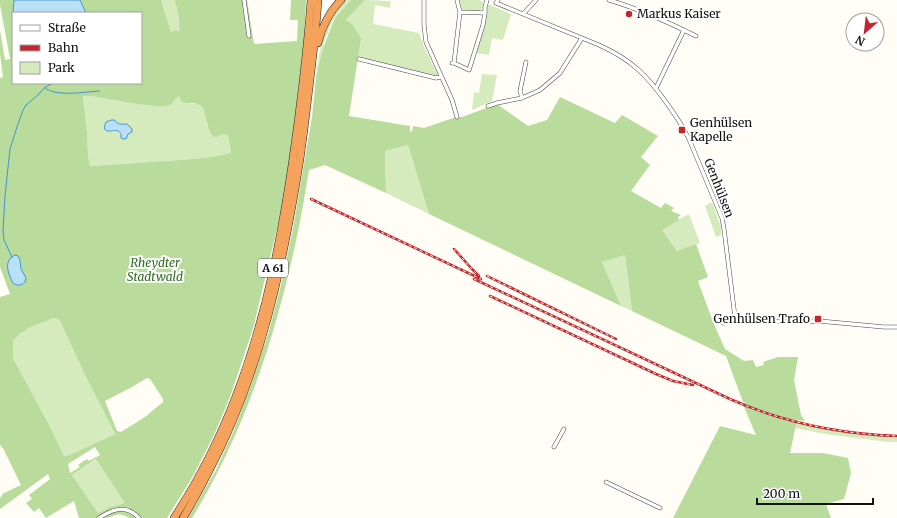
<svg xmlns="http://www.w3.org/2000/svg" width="897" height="518" viewBox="0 0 897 518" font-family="Merriweather,serif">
<rect width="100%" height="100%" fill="#fffdf5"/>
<path fill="#d5ebbd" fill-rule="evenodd" d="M161 0H174C178 9 180 21 179 31L176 30 171 32Z
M345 0H351C346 5 341 11 336 17 324 34 321 57 316 77 319 49 325 21 345 0Z
M365 0 391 1 390 8 375 5 373 24 419 33 425 49 438 75 435 77 358 58 346 20Z
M459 0H479L483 2C484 6 483 9 479 11L462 10Z
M488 4 511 14 503 40 492 38 489 55 475 53Z
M482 74 497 75 492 101 472 110 474 92 479 93Z
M83 96 103 97 119 101 169 105C173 103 175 98 179 96L187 103 197 104 203 108 207 119 221 135 224 134 228 136 231 153 211 157 180 160 90 166 88 155 87 131ZM111 120C117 120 118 125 125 123L132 132 128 134 126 139H122C120 134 121 129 113 132L105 127 106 122Z
M408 145 429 214 386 193 385 151Z
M710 203 713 204 721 227V235L716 237 705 206Z
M689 214 700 243 677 251 661 229Z
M625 255 632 311 621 306 602 262Z
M53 317 59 319 86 377 115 434 67 456 64 457 47 421 13 358V341L21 333 31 327Z
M796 422C829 431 863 436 897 437V442H889L825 434 795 428Z
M97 459 126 503 110 507 98 513 72 475Z"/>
<path fill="#b9dc9c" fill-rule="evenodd" d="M0 0H14L13 13V83H141V13H86L80 0H161L171 32 176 30 179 31C180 22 178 9 174 0H247L254 44 297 41 298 20H290L291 0H306L304 42 286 191 253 329 230 397 214 435 193 476 167 518H129C118 511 116 516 106 518 98 518 88 518 79 518L74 501 46 518 39 508 34 512 26 503 32 499 29 495 50 479 48 474 0 509V498L2 496V494L21 485 3 448H2L0 444V297L10 294 0 267V78L3 77 0 54V30L5 60 10 59 0 5ZM83 96C96 96 108 99 120 101 132 103 145 105 157 106 161 106 166 106 170 105 174 103 175 98 179 96 182 107 189 101 197 104 199 105 201 106 203 108L210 132 212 135 216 137C220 135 224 133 228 136L231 153 211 157 180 160 90 166 88 155 87 131ZM12 257 20 262V267L22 271 13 283 8 269 9 260ZM53 318 59 319 86 377 115 434 67 456H64L47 421 13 358V341L21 333 31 327ZM147 378 150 379 163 399V402L145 417 121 432 117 431 105 401 132 387ZM95 447 100 455 89 461 87 459 78 465 80 467 70 473 68 464ZM96 459 125 503 110 507 98 513 72 475Z
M351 0H365L346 20 352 24 361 38 349 116 410 126V131L412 132 413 126 424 128 456 117H462L497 104 528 126 547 120 560 97 615 123 622 115 658 136 641 157 650 165 631 191 661 208 665 203 674 208 671 211 681 215 678 217 679 220 662 230 677 251 696 244 708 277 698 281 713 322 725 349 744 361 753 360 756 367 764 365 763 362 778 357H798L794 380 801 415 805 421 797 420 790 453H823L848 458 851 473 844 499 826 504 831 518H673L720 426 756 435 744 407 745 403 743 402 726 356 632 311 625 255 602 262 621 306 429 214 408 145 385 151 386 193 325 165 309 170C305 194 301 218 296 241 275 338 244 433 192 518H188L216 470 234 430 250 388 269 331 281 285 293 229 312 117 316 77 322 51 332 25 336 17Z"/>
<path fill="#b9e0f7" stroke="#3f96cf" d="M14 0H80L86 13H13Z
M111 120H114L119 124H127L132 129V132L128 134 126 139H124L121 138V134C120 133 120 132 118 131 114 129 100 136 106 122Z
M15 255 18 256 20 260 21 269 26 278 25 282C21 286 17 286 13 283 8 273 3 261 15 255Z"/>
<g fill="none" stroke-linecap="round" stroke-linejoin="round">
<path stroke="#3f96cf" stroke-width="1" d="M45 88C56 97 85 92 99 91
M12 257 4 240 3 231 5 196 10 149 17 127 23 110 26 105 38 95 44 88 53 83"/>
<g stroke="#444" stroke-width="4.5">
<path id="street" d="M244 0 249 36
M424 0V25L426 42 452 100 457 117
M457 0 460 12 485 13V7L487 0
M498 0 496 3 599 45C632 60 647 75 668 105 676 116 683 127 689 139L722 218 724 229 735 317 737 320
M609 0C640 9 668 22 696 36
M524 13 536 0
M359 59 436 78 441 77
M452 63H454L460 12
M454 63 469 70 483 25 485 13
M656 88 684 30
M522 98 520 91 526 62
M488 106 497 103 522 98 540 90 560 73 582 38
M723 323 732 322 737 320 742 322 819 321 884 327H897
M554 447 564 429
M606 482 660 508
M99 518C113 509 126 504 139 518"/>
</g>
<g stroke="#222" stroke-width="8">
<path id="highway" d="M318 43C322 27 329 12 341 0
M174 518C202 475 225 428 242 380 267 311 281 238 292 165 300 110 307 55 311 0
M183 518C192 503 201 487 209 471 260 374 283 266 300 159 305 124 309 89 313 54 315 36 317 18 318 0"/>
</g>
<use href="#street" stroke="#fff" stroke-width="3.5"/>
<use href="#highway" stroke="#f5a25d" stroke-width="7"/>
<g stroke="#c4262e" stroke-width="2.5">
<path id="rail" d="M311 199 481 279
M454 249 472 269 479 276
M487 276 616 339
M474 279 730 399C782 422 840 434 897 436
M490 296 656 374 673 381 693 385"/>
</g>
<use href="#rail" stroke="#fff" stroke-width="1" stroke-dasharray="3" stroke-linecap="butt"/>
</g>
<g fill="#c4262e" stroke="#fff" stroke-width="1.5">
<circle cx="629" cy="14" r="4"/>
<rect x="678" y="126" width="8" height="8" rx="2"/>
<rect x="814" y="315" width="8" height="8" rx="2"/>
</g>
<g text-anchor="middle" stroke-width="4" stroke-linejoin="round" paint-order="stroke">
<rect fill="#fff" stroke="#585858" stroke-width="1" x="258" y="259" width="30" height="18" rx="3"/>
<g font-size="11" font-weight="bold" fill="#111">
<text x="273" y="272">A 61</text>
</g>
<g font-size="12" fill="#111" stroke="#fff" text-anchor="start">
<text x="637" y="18">Markus Kaiser</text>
<text x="690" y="127">Genhülsen<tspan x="690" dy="14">Kapelle</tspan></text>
<text x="810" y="323" text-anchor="end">Genhülsen Trafo</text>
</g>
<g font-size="12" fill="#111" stroke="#fff">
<text transform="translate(719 188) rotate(69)" y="4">Genhülsen</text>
</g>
<g font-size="12" font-style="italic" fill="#2f6b1f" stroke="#fff">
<text x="155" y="267">Rheydter<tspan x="155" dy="14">Stadtwald</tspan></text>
</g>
</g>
<rect x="12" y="12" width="130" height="72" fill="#ffffff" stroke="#a0a0a0"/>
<rect x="20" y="25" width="20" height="6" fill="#ffffff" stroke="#a0a0a0"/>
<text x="48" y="32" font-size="12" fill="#111111">Straße</text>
<rect x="20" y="45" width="20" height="6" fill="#c4262e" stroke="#a0a0a0"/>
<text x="48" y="52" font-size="12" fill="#111111">Bahn</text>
<rect x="20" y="62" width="20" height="12" fill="#d5ebbd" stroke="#a0a0a0"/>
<text x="48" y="72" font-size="12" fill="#111111">Park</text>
<g transform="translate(865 32) rotate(208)"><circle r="19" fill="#ffffff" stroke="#a0a0a0"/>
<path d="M0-3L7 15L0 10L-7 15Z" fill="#c4262e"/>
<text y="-6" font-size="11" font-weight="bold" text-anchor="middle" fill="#111111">N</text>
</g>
<path d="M757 498v6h116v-6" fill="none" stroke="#111111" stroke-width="2"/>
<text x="763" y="498" font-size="12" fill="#111111" stroke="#ffffff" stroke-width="3" paint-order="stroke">200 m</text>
</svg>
